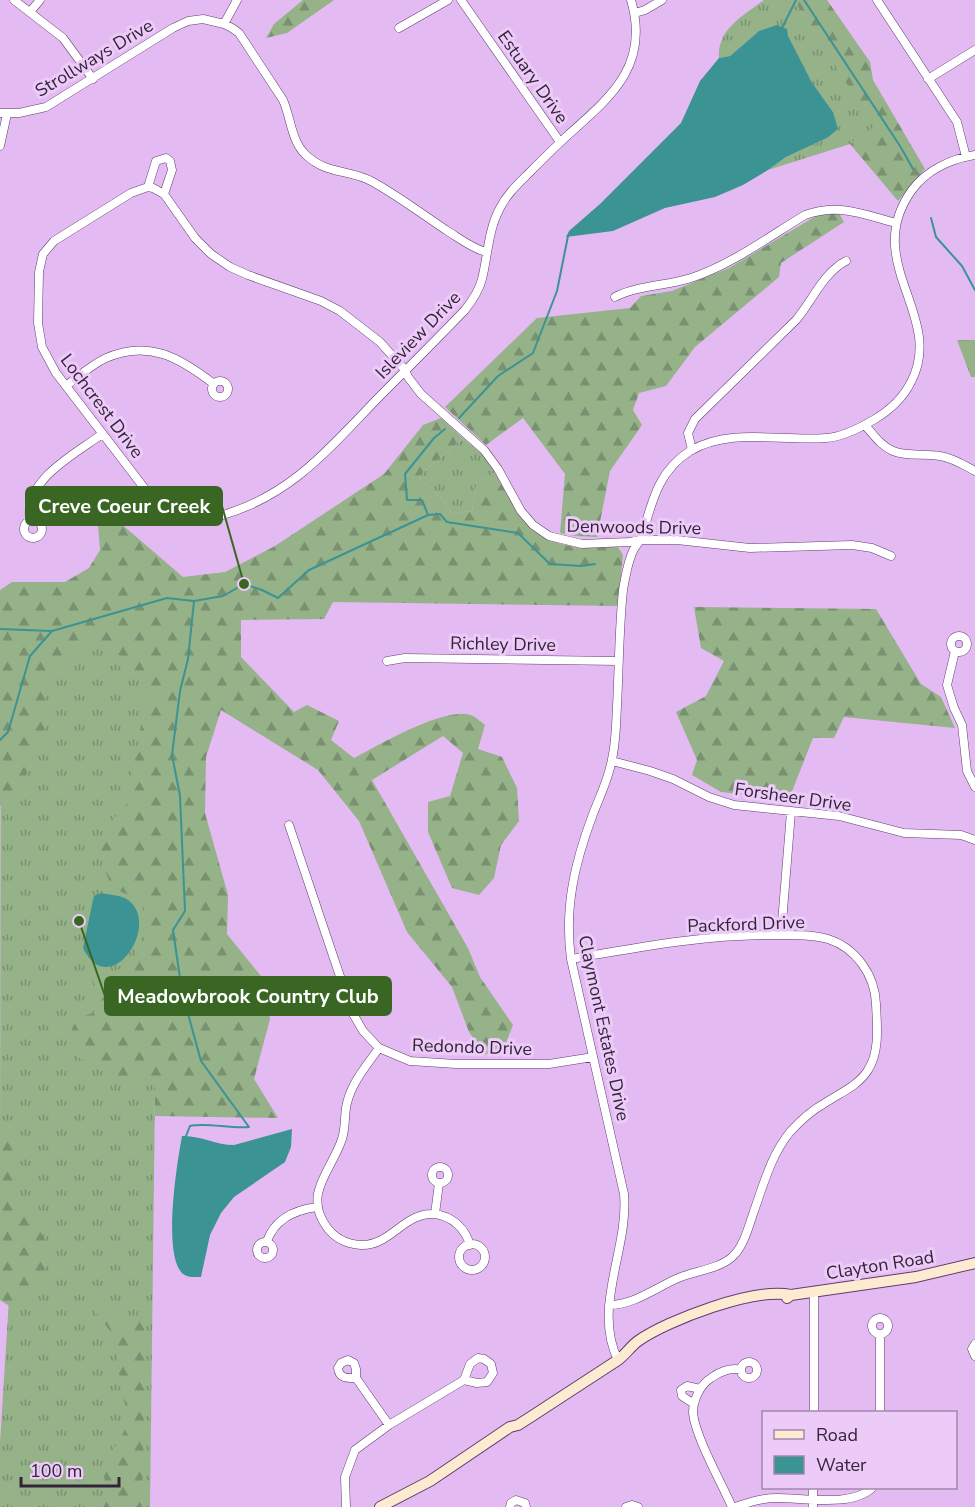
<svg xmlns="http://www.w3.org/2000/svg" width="975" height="1507" viewBox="0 0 975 1507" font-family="'Nunito Sans',sans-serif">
<defs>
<pattern id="grass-tufts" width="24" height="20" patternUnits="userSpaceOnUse" patternTransform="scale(1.5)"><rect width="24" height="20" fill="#95b289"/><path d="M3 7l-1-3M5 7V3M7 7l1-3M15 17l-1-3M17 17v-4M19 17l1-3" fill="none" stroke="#7a9171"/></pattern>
<pattern id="forest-firs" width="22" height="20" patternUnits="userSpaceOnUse" patternTransform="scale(1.5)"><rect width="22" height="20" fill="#95b289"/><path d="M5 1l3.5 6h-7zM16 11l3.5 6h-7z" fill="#7a9171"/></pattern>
</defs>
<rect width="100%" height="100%" fill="#e3bbf2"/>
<path fill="url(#grass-tufts)" d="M764 0H794L875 127 850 144 768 170 786 157 827 138 833 112 811 81 759 31 730 56 719 58C717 29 743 16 764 0Z
M463 438 483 455 495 473 477 480 472 511 452 514 443 500 418 477Z
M1 592 161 599 150 1507H0V1442L9 1299 0 1170Z"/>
<path fill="url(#forest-firs)" d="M303 0H334L287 33 266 38 274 24Z
M794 0H827L870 62 873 80 925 169 898 201 850 144 874 127Z
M836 208 844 222 781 263 779 277 695 347 666 386 639 393 633 410 642 425 610 471 597 537 576 536 560 533 565 474 523 418 486 445 445 407 537 318 630 308 641 296 672 291 729 268 821 213Z
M975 312V377H971L957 340H975Z
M441 418 463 438 418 477 443 500 452 514 472 511 477 480 495 473C516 510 529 541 577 547 590 548 604 546 618 547L623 555 618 606 333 602 324 619 241 620V657L294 712 307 705 339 721 331 740 354 758C378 746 448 704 473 716 477 718 481 722 485 725L478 749 502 757 517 788 519 821 501 845 494 878 479 895 452 888 428 832V802L450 796 463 753 443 736 372 780 468 948 480 977 513 1025 502 1053 484 1054 469 1032 452 987 407 932 359 821 318 770 221 710 206 757 205 813 228 895 227 934 264 980 270 1019 254 1079 278 1118 155 1116V1086L109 1074 76 1056 72 1029 77 1018 93 1013 100 1000 90 975C101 971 110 973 118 970 145 959 147 924 141 900L112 888C109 879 101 861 100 852 100 833 115 816 127 804L146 698 142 683 133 673 124 659 107 646 87 644 70 653 47 682 46 700 50 716 27 773 16 794 0 806V590L12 582H65L89 568 100 550 97 512 112 516 183 577 225 572 275 546 384 474 423 425Z
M694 607 876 609 921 684 941 697 955 728 844 717 834 738H813L789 799 721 792 692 775 697 760 676 712 706 696 724 661 701 648Z
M0 1118C6 1132 14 1147 17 1161 19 1175 15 1189 18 1203 22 1219 40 1225 45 1240 50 1252 43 1276 42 1290L29 1302 14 1309 0 1300Z
M92 1301 117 1324 130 1328 137 1317 140 1304 146 1339 142 1507H96L102 1499 107 1489 104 1477 108 1456 121 1439 128 1420 119 1373 117 1340 97 1314Z"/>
<path fill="#3c9394" d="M777 25 787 29 788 36 811 81 833 112 838 129 827 138 786 157 768 170 743 185 715 197 665 208 613 231 566 237 569 231 600 204 681 123 700 81 719 58 730 56 759 31Z
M101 893C110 895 121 895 128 900 162 924 110 1003 83 948L93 900 94 896Z
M292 1129 291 1147 285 1162 234 1197 221 1213 210 1235 201 1277C195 1277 188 1278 183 1274 162 1256 177 1163 182 1136 199 1135 216 1145 234 1145Z"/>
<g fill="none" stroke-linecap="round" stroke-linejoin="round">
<path stroke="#3c9394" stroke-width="2" d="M804 0 900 146 913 169
M781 30 796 0
M931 218 936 237 962 266 975 290
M459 418 498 376 533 353 557 291 568 236
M428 515 440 514 447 522 518 533 550 564 581 566 595 564
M0 629 51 631
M0 740 8 732 30 656 52 631 167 598 194 601 223 596 244 584 262 590 278 598 309 570 428 515 422 500H407L405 474 434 438 445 429
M186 1136 190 1126C206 1122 230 1129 249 1127L201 1061 182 992 173 930 185 911 180 796 172 755 180 691 188 659 194 601"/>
<g stroke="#603d6d" stroke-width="9">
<path id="street" d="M14 0 63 38 93 79
M461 0 560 142
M631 0C650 65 612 96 568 135 555 147 542 160 529 173 518 184 507 194 500 208 488 230 488 255 482 279 479 291 472 301 465 310 437 339 409 367 381 395 331 446 294 494 223 515 197 522 175 522 155 502L56 373 42 347 38 323 39 272 43 254 54 241 131 193 148 187 153 188 164 194 195 238 211 254 230 267 248 275 321 301 340 311 380 342 405 370 408 377 421 394 484 450 498 469 521 511 533 525 549 536 582 544 629 542 641 540H677L750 548 852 545 872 548 891 556
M877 0 957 122 966 157
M30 12 40 0
M635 13 645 10 662 0
M224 24 237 0
M399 28 448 0
M928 79 975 50
M0 113H19L46 107 173 28 188 21 203 19 224 24 232 28 239 33 283 100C291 118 291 141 306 155 327 175 350 169 373 182 398 196 422 214 446 230 459 238 471 248 486 252
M0 146 7 114
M148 187 156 161 166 158 170 161 172 170 164 194
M615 297C639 285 666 286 691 278 731 265 770 236 805 215 840 203 862 214 896 223
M212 389a8 8 0 1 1 16 0a8 8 0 1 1-16 0Z
M67 385C79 376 91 365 106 358 149 339 180 358 214 384
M865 425C873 434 881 446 893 451 908 457 925 453 940 456 953 458 964 465 975 471
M692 450 688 433 695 419 796 320C812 301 824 272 846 261
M30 520C23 480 74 455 102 434
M24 529a9 9 0 1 1 18 0a9 9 0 1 1-18 0Z
M951 644a8 8 0 1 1 16 0a8 8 0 1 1-16 0Z
M955 651 947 685 954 708 962 725 967 771 975 787
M387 661 405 658 619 661
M612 761 650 771 673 779 709 797 734 805 839 816 904 833 961 835 975 840
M289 825 352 1012 363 1031 379 1048 410 1061 456 1064H549L593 1057
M781 935 791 812
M571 959C641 947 703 935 774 935 791 935 811 934 828 939 856 948 875 975 876 1004 877 1025 880 1052 868 1070 858 1086 840 1093 825 1103 812 1110 800 1121 790 1132 771 1155 763 1186 753 1214 748 1229 743 1248 731 1258 716 1270 693 1271 676 1279 654 1289 633 1305 609 1305
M379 1048C367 1065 352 1082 347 1103 344 1114 346 1127 342 1139 332 1170 303 1193 326 1226 334 1238 347 1244 361 1245 391 1246 404 1212 434 1214 452 1216 465 1228 470 1245
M432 1175a8 8 0 1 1 16 0a8 8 0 1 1-16 0Z
M435 1214 439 1183
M267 1241C275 1219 294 1210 317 1207
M257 1250a8 8 0 1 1 16 0a8 8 0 1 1-16 0Z
M459 1257a13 13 0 1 1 26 0a13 13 0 1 1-26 0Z
M872 1326a8 8 0 1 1 16 0a8 8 0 1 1-16 0Z
M975 1344 972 1349 975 1356
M618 1360C592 1307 629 1249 624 1194L571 959C564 907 575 862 593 814 600 796 609 778 612 759 616 742 616 724 617 706 619 668 619 628 623 590 625 578 628 560 634 549 637 544 640 541 642 536 652 502 658 471 690 451 731 427 781 442 826 438 843 437 860 428 875 419 890 410 903 398 911 382 946 316 860 262 912 190 927 170 951 159 975 155
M741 1370a8 8 0 1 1 16 0a8 8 0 1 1-16 0Z
M356 1378C348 1378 339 1379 338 1368L341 1363 348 1360 354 1363 356 1369V1378L389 1425
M694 1404 682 1396 681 1390 687 1386 700 1389
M814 1412V1292
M880 1412V1335
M346 1507 345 1477 355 1450 389 1425 464 1380 470 1364 478 1358 484 1359 491 1364 493 1373 487 1382 477 1383 464 1380
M510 1507 511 1503 516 1500 525 1503 526 1507
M626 1507 632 1505 638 1507
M732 1507C722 1484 695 1436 693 1413 693 1400 700 1385 711 1378 719 1372 731 1367 741 1370
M735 1507C750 1502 762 1498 777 1498 805 1498 852 1507 872 1488
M813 1507V1488"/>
</g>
<g stroke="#603d6d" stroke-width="12">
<path id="secondary" d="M787 1298 791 1295 916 1277 975 1263
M380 1507 430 1481 510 1427 518 1425 529 1418 618 1360C626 1354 631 1346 638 1341 668 1320 755 1287 791 1295"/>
</g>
<use href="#street" stroke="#fff" stroke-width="8"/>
<use href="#secondary" stroke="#fcebd1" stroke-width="10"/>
</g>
<g text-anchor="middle" stroke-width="6" stroke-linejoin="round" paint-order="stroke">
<g font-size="18" fill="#34243a" stroke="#eccbf8">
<text transform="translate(94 58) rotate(-31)" y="6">Strollways Drive</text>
<text transform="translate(533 77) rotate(55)" y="6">Estuary Drive</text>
<text transform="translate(418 335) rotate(-46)" y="6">Isleview Drive</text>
<text transform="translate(102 406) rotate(53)" y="6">Lochcrest Drive</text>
<text transform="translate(634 527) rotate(1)" y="6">Denwoods Drive</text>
<text transform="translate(503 644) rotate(1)" y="6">Richley Drive</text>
<text transform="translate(793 797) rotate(8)" y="6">Forsheer Drive</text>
<text transform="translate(746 924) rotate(-2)" y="6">Packford Drive</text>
<text transform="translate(604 1028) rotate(78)" y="6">Claymont Estates Drive</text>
<text transform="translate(472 1047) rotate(2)" y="6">Redondo Drive</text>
<text transform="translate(880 1265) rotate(-9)" y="6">Clayton Road</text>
</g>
</g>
<path fill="none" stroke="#3a6624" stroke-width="2" d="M244 584L222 506M79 921L105 996"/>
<g fill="#3a6624" stroke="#eccbf8" stroke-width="2">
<circle cx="244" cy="584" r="6"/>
<circle cx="79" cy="921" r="6"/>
</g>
<g fill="#3a6624" stroke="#3a6624" stroke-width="2">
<rect x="26" y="487" width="196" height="38" rx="6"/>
<rect x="105" y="977" width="286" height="38" rx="6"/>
</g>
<g font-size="20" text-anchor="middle" font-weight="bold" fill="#fff">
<text x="124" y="513">Creve Coeur Creek</text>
<text x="248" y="1003">Meadowbrook Country Club</text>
</g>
<rect x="762" y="1411" width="195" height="78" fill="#eccbf8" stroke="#a288ac" stroke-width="1.5"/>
<rect x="774" y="1430" width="30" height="9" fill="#fcebd1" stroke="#a288ac" stroke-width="1.5"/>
<text x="816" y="1441" font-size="18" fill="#34243a">Road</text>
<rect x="774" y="1456" width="30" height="18" fill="#3c9394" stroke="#a288ac" stroke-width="1.5"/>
<text x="816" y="1471" font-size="18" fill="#34243a">Water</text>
<path d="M21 1477v9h98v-9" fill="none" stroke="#34243a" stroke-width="3"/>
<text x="30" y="1477" font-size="18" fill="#34243a" stroke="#eccbf8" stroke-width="4.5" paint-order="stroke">100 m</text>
</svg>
